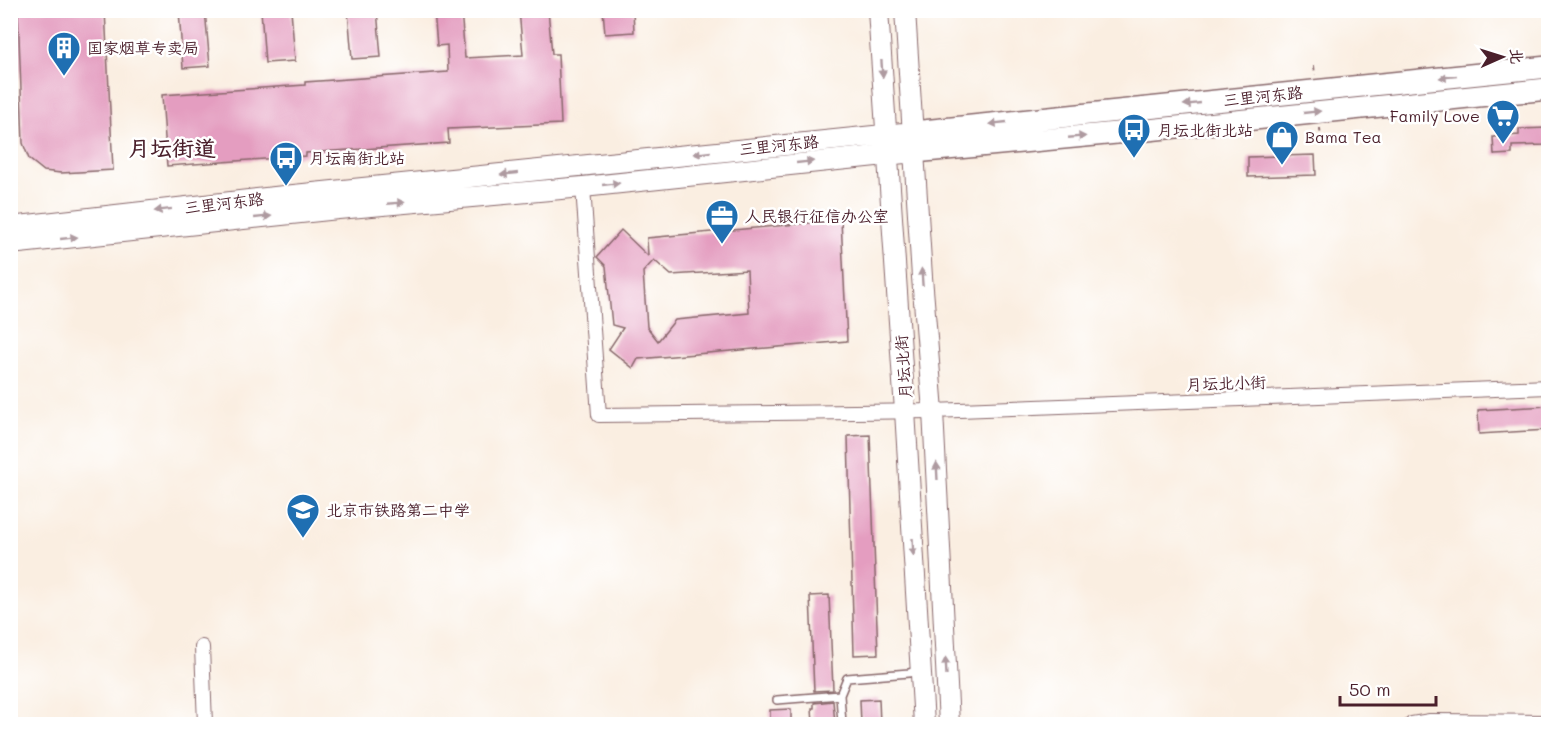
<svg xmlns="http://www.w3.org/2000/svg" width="1559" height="735" viewBox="0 0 1559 735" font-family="Mali,'LXGW WenKai TC',sans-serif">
<rect width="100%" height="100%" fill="#fff"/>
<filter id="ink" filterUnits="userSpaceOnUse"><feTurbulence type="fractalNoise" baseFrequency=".0167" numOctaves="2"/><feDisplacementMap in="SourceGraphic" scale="12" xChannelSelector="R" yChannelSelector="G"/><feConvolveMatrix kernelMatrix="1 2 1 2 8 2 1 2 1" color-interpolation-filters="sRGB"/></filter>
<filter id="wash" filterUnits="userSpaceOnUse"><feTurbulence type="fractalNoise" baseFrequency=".008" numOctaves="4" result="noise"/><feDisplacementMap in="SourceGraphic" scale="24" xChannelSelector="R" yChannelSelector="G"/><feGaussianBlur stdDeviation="1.35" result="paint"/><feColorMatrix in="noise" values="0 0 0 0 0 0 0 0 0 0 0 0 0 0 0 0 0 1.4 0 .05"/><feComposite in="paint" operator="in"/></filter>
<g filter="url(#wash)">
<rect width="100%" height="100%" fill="#faeee1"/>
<g id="blocks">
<path fill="#e49dc0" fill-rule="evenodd" d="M18 10H105L113 170 61 173 44 171 29 159 23 143Z
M179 10H205L210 66 183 68Z
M261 10H291L295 61 265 63Z
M348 10H377L381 57 352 59Z
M434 10H461L465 58 523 55 519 10H548L552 54H558L561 124 448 129 449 143 306 153V156L167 166 162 95 305 85V82L448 72 447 45 437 46Z
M603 10H633L634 32 605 34Z
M1548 128V145L1512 146V154L1494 155 1493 137 1519 135V129Z
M1315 155 1316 175 1248 177V157Z
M841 220 847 341 638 359 633 368 609 349 623 328 612 325 606 266 597 257 621 230 648 256 647 238ZM654 260 671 275 747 270 749 313 675 320 658 341 647 327 643 272Z
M1548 406V430L1479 434 1478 410Z
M870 435 878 654 854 655 848 436Z
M829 595 833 690 814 691 810 596Z
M879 699 880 724H861L860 700Z
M833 701 835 724H813L812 708H814V703Z
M791 709V724H770V710Z"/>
</g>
</g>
<g filter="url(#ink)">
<use href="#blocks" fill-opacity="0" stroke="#88676b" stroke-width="1.5"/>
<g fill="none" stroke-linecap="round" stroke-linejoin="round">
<g stroke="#88676b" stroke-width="10">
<path id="service" d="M840 695 842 724
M777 700 840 695 847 678 909 673 918 670"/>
</g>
<g stroke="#88676b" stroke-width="16">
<path id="minor" d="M583 187 599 415 933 411 1548 387
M202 647 205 724
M1412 724 1430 721 1548 722"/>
</g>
<g stroke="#88676b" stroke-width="22">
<path id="secondary" d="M878 10 905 411 924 724
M905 10 922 277 933 411 949 724
M10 227 284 196 913 132
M10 244 338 209 583 187 914 152"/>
</g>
<g stroke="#88676b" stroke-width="24">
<path id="primary" d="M913 132 1548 67
M914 152 1138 131 1548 89"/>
</g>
<path stroke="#88676b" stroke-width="2" stroke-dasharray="4.5 4.5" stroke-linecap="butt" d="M1314 66 1315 75
M1320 128 1321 143"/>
<use href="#service" stroke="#fff" stroke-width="7"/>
<use href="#minor" stroke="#fff" stroke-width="14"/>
<use href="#secondary" stroke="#fff" stroke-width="20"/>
<use href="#primary" stroke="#fff" stroke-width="21"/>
</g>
<defs><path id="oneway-solid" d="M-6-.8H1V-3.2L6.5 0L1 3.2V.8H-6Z" transform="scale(1.5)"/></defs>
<g fill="#ae9aa0">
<use href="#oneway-solid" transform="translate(882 69) rotate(86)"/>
<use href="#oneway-solid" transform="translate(1448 77) rotate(174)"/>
<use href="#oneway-solid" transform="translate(1192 104) rotate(174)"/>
<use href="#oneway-solid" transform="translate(1312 112) rotate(-6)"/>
<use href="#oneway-solid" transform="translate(998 123) rotate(174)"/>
<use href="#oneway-solid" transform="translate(1077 137) rotate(-5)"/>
<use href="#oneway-solid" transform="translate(702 153) rotate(174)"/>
<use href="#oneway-solid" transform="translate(805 162) rotate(-6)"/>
<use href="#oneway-solid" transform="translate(509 174) rotate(174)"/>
<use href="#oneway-solid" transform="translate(611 184) rotate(-6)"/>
<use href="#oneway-solid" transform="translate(396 203) rotate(-5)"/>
<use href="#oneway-solid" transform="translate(163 210) rotate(173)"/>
<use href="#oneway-solid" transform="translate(263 217) rotate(-6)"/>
<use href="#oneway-solid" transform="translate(69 238) rotate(-6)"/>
<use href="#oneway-solid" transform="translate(922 277) rotate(-94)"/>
<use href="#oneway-solid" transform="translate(937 471) rotate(-93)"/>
<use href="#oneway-solid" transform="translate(913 547) rotate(87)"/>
<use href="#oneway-solid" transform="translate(946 666) rotate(-93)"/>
</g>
</g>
<defs>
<g id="building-pin" transform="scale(1.725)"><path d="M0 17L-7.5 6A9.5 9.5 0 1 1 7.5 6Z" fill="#1f6fb2" stroke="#fff"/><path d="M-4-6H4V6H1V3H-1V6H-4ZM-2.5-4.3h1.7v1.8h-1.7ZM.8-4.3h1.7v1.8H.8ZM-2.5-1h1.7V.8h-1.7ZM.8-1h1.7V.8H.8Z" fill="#fff"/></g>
<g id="supermarket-pin" transform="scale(1.725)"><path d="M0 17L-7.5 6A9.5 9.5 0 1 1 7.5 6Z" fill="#1f6fb2" stroke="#fff"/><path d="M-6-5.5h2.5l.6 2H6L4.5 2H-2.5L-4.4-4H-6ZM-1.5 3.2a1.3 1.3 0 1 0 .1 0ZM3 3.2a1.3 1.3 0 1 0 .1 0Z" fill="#fff"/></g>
<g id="bus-pin" transform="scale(1.725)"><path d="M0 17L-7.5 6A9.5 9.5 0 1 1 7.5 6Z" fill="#1f6fb2" stroke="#fff"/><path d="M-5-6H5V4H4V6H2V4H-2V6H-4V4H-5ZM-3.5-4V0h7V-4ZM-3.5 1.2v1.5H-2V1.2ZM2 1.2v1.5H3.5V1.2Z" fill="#fff"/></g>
<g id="shop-pin" transform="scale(1.725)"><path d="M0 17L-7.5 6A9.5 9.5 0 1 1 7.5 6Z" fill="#1f6fb2" stroke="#fff"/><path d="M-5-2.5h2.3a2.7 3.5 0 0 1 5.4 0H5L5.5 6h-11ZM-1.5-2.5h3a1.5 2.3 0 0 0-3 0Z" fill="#fff"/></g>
<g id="office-pin" transform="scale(1.725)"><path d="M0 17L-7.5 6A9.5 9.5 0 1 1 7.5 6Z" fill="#1f6fb2" stroke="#fff"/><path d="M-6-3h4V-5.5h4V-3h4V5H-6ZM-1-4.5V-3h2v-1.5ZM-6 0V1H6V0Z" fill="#fff"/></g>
<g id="school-pin" transform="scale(1.725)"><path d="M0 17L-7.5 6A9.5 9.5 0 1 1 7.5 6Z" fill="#1f6fb2" stroke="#fff"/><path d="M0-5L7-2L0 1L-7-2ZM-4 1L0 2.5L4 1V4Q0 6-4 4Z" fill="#fff"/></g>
</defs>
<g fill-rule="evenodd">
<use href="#building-pin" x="64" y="48"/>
<use href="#supermarket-pin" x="1503" y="116"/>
<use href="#bus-pin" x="1134" y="130"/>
<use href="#shop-pin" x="1282" y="137"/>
<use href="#bus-pin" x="286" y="158"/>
<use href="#office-pin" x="722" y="216"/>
<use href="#school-pin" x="303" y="510"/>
</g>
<g text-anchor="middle" stroke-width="5" stroke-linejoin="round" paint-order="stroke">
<g font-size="16" fill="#4a1f2b" stroke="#fff" text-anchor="start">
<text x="87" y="54">国家烟草专卖局</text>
<text x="1480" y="122" text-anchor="end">Family Love</text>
<text x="1157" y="136">月坛北街北站</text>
<text x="1305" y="143">Bama Tea</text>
<text x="309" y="164">月坛南街北站</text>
<text x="745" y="222">人民银行征信办公室</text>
<text x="326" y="516">北京市铁路第二中学</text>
</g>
<g font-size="16" fill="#4a1f2b" stroke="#fff">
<text transform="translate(1263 96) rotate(-6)" y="6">三里河东路</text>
<text transform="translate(779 145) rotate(-6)" y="6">三里河东路</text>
<text transform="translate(224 203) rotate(-7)" y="6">三里河东路</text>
<text transform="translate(903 367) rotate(-94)" y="6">月坛北街</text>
<text transform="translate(1226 383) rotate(-2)" y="6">月坛北小街</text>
</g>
<g font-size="22" font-weight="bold" fill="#4a1f2b" stroke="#fff">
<text x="172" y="156">月坛街道</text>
</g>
</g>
<rect width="1559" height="735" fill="none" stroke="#fff" stroke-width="36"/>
<g transform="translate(1502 57) rotate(87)" stroke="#ffffff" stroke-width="4.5" paint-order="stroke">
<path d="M0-4.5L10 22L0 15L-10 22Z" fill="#4a1f2b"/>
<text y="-9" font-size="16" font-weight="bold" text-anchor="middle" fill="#4a1f2b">北</text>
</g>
<path d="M1340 696v9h96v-9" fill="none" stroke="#4a1f2b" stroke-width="3"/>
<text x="1349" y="696" font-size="18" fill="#4a1f2b" stroke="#ffffff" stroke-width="4.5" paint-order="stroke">50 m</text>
</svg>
